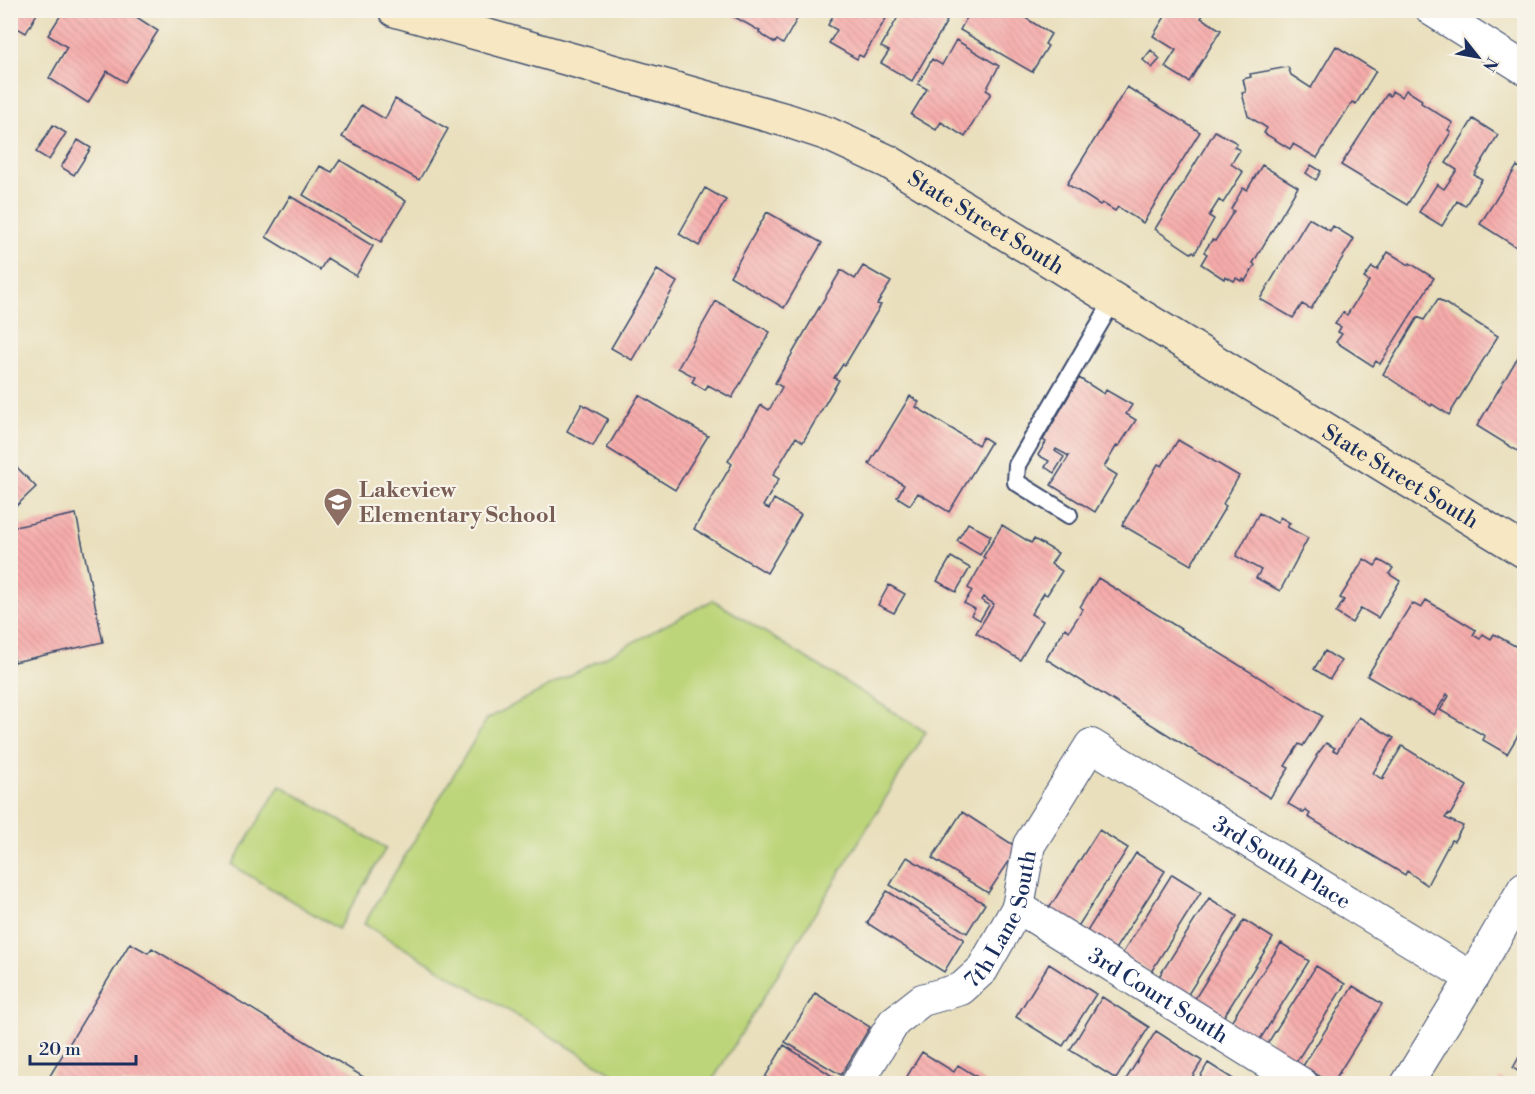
<svg xmlns="http://www.w3.org/2000/svg" width="1535" height="1094" viewBox="0 0 1535 1094" font-family="'Libre Bodoni',serif">
<defs>
<pattern id="building-back-hatch" width="6" height="6" patternUnits="userSpaceOnUse" patternTransform="scale(1.5)"><rect width="6" height="6" fill="#f6acaa"/><path d="M-1 5l2 2M0 0l6 6M5-1l2 2" fill="none" stroke="#d29495"/></pattern>
</defs>
<rect width="100%" height="100%" fill="#f7f3e8"/>
<filter id="ink" filterUnits="userSpaceOnUse"><feTurbulence type="fractalNoise" baseFrequency=".0167" numOctaves="2"/><feDisplacementMap in="SourceGraphic" scale="12" xChannelSelector="R" yChannelSelector="G"/><feConvolveMatrix kernelMatrix="1 2 1 2 8 2 1 2 1" color-interpolation-filters="sRGB"/></filter>
<filter id="wash" filterUnits="userSpaceOnUse"><feTurbulence type="fractalNoise" baseFrequency=".008" numOctaves="4" result="noise"/><feDisplacementMap in="SourceGraphic" scale="24" xChannelSelector="R" yChannelSelector="G"/><feGaussianBlur stdDeviation="1.35" result="paint"/><feColorMatrix in="noise" values="0 0 0 0 0 0 0 0 0 0 0 0 0 0 0 0 0 1.4 0 .05"/><feComposite in="paint" operator="in"/></filter>
<g filter="url(#wash)">
<rect width="100%" height="100%" fill="#e9dfbc"/>
<path fill="#bdd57a" stroke="#6c826c" stroke-width="1.5" d="M713 600 926 732 711 1083H629L364 924 487 719Z
M280 785 386 848 338 929 232 865Z"/>
<g id="blocks">
<path fill="url(#building-back-hatch)" d="M10 10H39L26 33 10 24Z
M64 10H126L158 31 125 82 107 71 88 103 49 78 67 47 48 35Z
M722 10H802L783 44 777 40 775 43 759 33 760 31Z
M836 10H891L863 57 859 55 857 59 829 43 837 30 828 25Z
M902 10H930L947 21 912 81 881 63 889 51 881 47Z
M971 10H1004L1008 13 1013 10 1051 34 1045 44 1048 46 1032 72 960 30Z
M1169 10H1204L1205 12 1201 18 1221 30 1189 82 1165 67 1176 50 1153 36Z
M956 40 999 66 986 90 991 93 965 137 941 122 936 130 911 115 927 89 918 84 932 59 942 65Z
M10 46 16 50 10 59Z
M1336 46 1376 71 1356 104 1352 102 1317 158 1293 144 1290 149 1264 133 1267 128 1248 116 1242 93 1246 92 1243 79 1251 77 1250 74 1288 67 1291 75 1311 88Z
M1151 50 1160 59 1152 68 1143 60Z
M1127 87 1200 132 1143 223 1118 207 1115 211 1102 203 1100 205 1067 184Z
M1406 90 1422 100 1421 103 1453 123 1448 130 1451 132 1407 205 1341 165 1387 94 1390 96 1392 91 1402 97Z
M395 99 448 129 419 180 342 137 361 105 385 119Z
M1473 119 1498 135 1474 175 1482 179 1465 206 1457 201 1442 226 1419 212 1437 184 1444 189 1457 170 1446 163Z
M53 125 66 133 49 160 36 152Z
M1215 131 1237 143 1234 147 1240 150 1231 164 1243 172 1223 203 1219 200 1209 216 1214 219 1195 253 1193 251 1191 253 1155 229Z
M78 140 91 148 74 175 61 167Z
M340 160 406 201 381 242 303 195 320 166 332 172Z
M1262 165 1298 187 1253 263 1255 265 1245 281 1243 279 1241 281 1236 278 1234 281 1225 276 1224 279 1201 264 1207 254 1204 252 1212 240 1215 241 1234 211 1231 209 1243 188 1247 190Z
M1311 165 1321 171 1316 180 1306 173Z
M1517 166 1524 171V252L1480 224Z
M705 188 726 200 699 246 679 234Z
M290 196 373 246 356 276 327 258 320 270 266 237Z
M767 212 822 243 784 308 730 276Z
M1309 218 1330 231 1333 226 1354 239 1311 309 1302 304 1293 318 1260 299Z
M1388 252 1409 265 1410 263 1434 278 1380 364 1376 361 1373 366 1336 342 1342 334 1338 332 1341 327 1335 324 1343 312 1347 315 1369 281 1364 278 1372 267 1377 270Z
M863 266 891 282 877 304 881 305 845 365 843 364 834 378 839 380 803 442 796 437 773 475 779 479 763 506 769 509 774 499 801 515 767 573 694 529 732 464 728 461 761 405 769 410 782 387 775 383 841 270 855 279Z
M657 270 677 282 632 360 611 348Z
M1438 299 1498 336 1449 415 1432 404 1431 406 1383 374 1418 317 1424 320Z
M716 301 770 332 732 398 708 385 705 390 692 382 695 377 678 368Z
M1524 347V455L1477 426Z
M1079 378 1104 394 1106 390 1132 405 1126 414 1136 420 1119 446 1117 445 1104 467 1117 475 1095 512 1051 485 1069 456 1056 449 1055 451 1064 457 1054 473 1045 467 1049 461 1038 455 1046 442 1043 440Z
M639 395 708 436 675 490 607 448Z
M910 396 919 402 916 407 978 445 983 437 991 442 949 512 918 493 910 505 897 497 904 485 869 464Z
M582 404 608 419 593 446 567 431Z
M1178 440 1239 476 1223 504 1226 506 1191 565 1122 525 1158 464 1162 466Z
M10 460 36 487 10 512Z
M1259 513 1277 523 1280 517 1290 523 1287 527 1308 538 1280 591 1256 578 1261 570 1236 556Z
M76 514 103 642 14 662 10 645V528Z
M968 523 991 536 980 555 957 541Z
M1002 525 1031 543 1034 539 1058 553 1051 564 1062 571 1047 595 1044 593 1031 614 1043 621 1020 660 976 633 994 604 983 597 981 600 989 605 980 620 971 615 975 609 964 603 972 591 968 588 985 558 983 557Z
M951 557 970 568 956 592 937 581Z
M1364 559 1375 566 1379 560 1393 568 1389 574 1400 581 1378 618 1361 608 1352 623 1336 613 1344 600 1340 598Z
M1098 578 1322 716 1303 746 1299 744 1285 766 1289 768 1270 798 1046 659 1065 628 1069 631 1083 609 1080 607Z
M889 585 905 594 894 613 878 605Z
M1426 600 1476 630 1473 635 1480 639 1483 634 1491 639 1494 634 1524 651V725L1507 754 1483 740 1485 736 1440 710 1449 696 1447 694 1434 715 1367 676 1412 603 1421 608Z
M1325 651 1341 661 1330 679 1314 669Z
M1359 717 1394 738 1373 773 1383 780 1385 778 1383 777 1402 746 1467 786 1450 815 1448 814 1445 818 1463 826 1454 841 1451 840 1427 885 1407 871 1405 875 1308 817 1310 814 1305 810 1304 813 1288 804 1317 757 1316 756 1326 743 1335 748 1333 750 1337 752Z
M962 812 1018 848 988 893 932 858Z
M1099 830 1128 848 1077 928 1048 910Z
M1136 853 1165 871 1114 951 1086 933Z
M907 857 985 904 967 933 890 885Z
M1172 874 1201 892 1151 972 1122 954Z
M887 891 964 939 944 972 867 923Z
M1209 898 1237 916 1187 996 1158 978Z
M1244 920 1273 938 1223 1018 1194 1000Z
M130 943 148 953 152 948 375 1084H45Z
M1281 943 1309 961 1259 1041 1230 1023Z
M1049 964 1096 994 1063 1046 1016 1017Z
M1316 966 1345 984 1295 1064 1266 1046Z
M1353 986 1382 1004 1332 1084 1303 1066Z
M815 993 870 1027 841 1075 785 1042Z
M1102 997 1149 1027 1116 1079 1070 1050Z
M1156 1031 1202 1061 1188 1084H1123Z
M784 1045 837 1079 834 1084H761Z
M1524 1048V1075L1513 1068Z
M922 1052 954 1072 958 1065 989 1084H914L906 1078Z
M1208 1063 1241 1084H1196Z
M1500 1078 1510 1084H1497Z"/>
</g>
</g>
<g filter="url(#ink)">
<use href="#blocks" fill-opacity="0" stroke="#3a496c" stroke-width="1.5"/>
<g fill="none" stroke-linecap="round" stroke-linejoin="round">
<g stroke="#3a496c" stroke-width="20">
<path id="lane" d="M1069 515 1016 482 1017 465 1114 299"/>
</g>
<g stroke="#3a496c" stroke-width="34">
<g id="street">
<path d="M1432 10 1524 68"/>
<path id="s1" d="M1018 907 1302 1084"/>
<path id="s2" d="M857 1084 894 1022 922 1000 961 989 982 970 1018 907 1029 845 1091 745 1472 978"/>
<path d="M1407 1084 1472 978 1524 888"/>
</g>
</g>
<g stroke="#3a496c" stroke-width="36">
<g id="secondary">
<path id="s3" d="M395 10 789 121 828 134 889 162 1524 551"/>
</g>
</g>
<use href="#lane" stroke="#fff" stroke-width="16"/>
<use href="#street" stroke="#fff" stroke-width="32"/>
<use href="#secondary" stroke="#f7e8c3" stroke-width="33"/>
</g>
</g>
<defs>
<g id="school-pin" transform="scale(1.5)"><path d="M0 17L-7.5 6A9.5 9.5 0 1 1 7.5 6Z" fill="#8d6e63" stroke="#f7f3e8"/><path d="M0-5L7-2L0 1L-7-2ZM-4 1L0 2.5L4 1V4Q0 6-4 4Z" fill="#fff"/></g>
</defs>
<g fill-rule="evenodd">
<use href="#school-pin" x="338" y="502"/>
</g>
<g text-anchor="middle" stroke-width="4.5" stroke-linejoin="round" paint-order="stroke">
<g font-size="22" fill="#1b2f5e" stroke="#f7f3e8">
<text dy="8" stroke="none"><textPath href="#s3" startOffset="632">State Street South</textPath></text>
<text dy="8" stroke="none"><textPath href="#s3" startOffset="1118">State Street South</textPath></text>
<text dy="8" stroke="none"><textPath href="#s2" startOffset="654">3rd South Place</textPath></text>
<text dy="8" stroke="none"><textPath href="#s2" startOffset="232">7th Lane South</textPath></text>
<text dy="8" stroke="none"><textPath href="#s1" startOffset="166">3rd Court South</textPath></text>
</g>
<g font-size="22" font-weight="bold" fill="#785e54" stroke="#f7f3e8" text-anchor="start">
<text x="359" y="497">Lakeview<tspan x="359" dy="25">Elementary School</tspan></text>
</g>
</g>
<rect width="1535" height="1094" fill="none" stroke="#f7f3e8" stroke-width="36"/>
<g transform="translate(1478 57) rotate(121)" stroke="#f7f3e8" stroke-width="4.5" paint-order="stroke">
<path d="M0-4.5L10 22L0 15L-10 22Z" fill="#1b2f5e"/>
<text y="-9" font-size="16" font-weight="bold" text-anchor="middle" fill="#1b2f5e">N</text>
</g>
<path d="M30 1055v9h106v-9" fill="none" stroke="#1b2f5e" stroke-width="3"/>
<text x="39" y="1055" font-size="18" fill="#1b2f5e" stroke="#f7f3e8" stroke-width="4.5" paint-order="stroke">20 m</text>
</svg>
